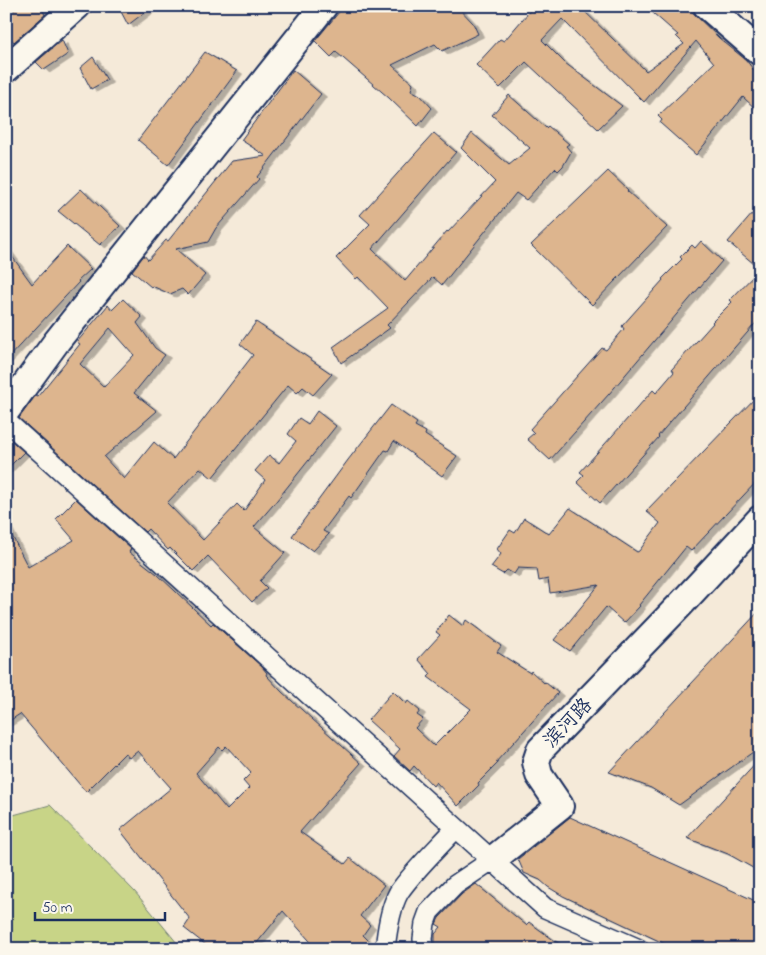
<svg xmlns="http://www.w3.org/2000/svg" width="766" height="955" viewBox="0 0 766 955" font-family="'Indie Flower','LXGW WenKai TC',sans-serif">
<defs>
<filter id="shadow"><feDropShadow dx="5.5" dy="3" stdDeviation="0" flood-color="#0004"/></filter>
</defs>
<rect width="100%" height="100%" fill="#f5ead9"/>
<filter id="ink" filterUnits="userSpaceOnUse"><feTurbulence type="fractalNoise" baseFrequency=".02" numOctaves="2"/><feDisplacementMap in="SourceGraphic" scale="10" xChannelSelector="R" yChannelSelector="G"/><feConvolveMatrix kernelMatrix="1 2 1 2 8 2 1 2 1" color-interpolation-filters="sRGB"/></filter>
<g filter="url(#ink)">
<path fill="#c8d487" stroke="#728272" d="M50 805 135 892 182 949H6V817Z"/>
<path fill="#ddb58e" stroke="#1b2f5e" fill-rule="evenodd" filter="url(#shadow)" d="M19 6H41L45 15 14 42 6 33V16Z
M118 6H153L128 25Z
M344 6H457L473 23 478 34 442 51 435 44 392 65 413 84 411 90 420 95 432 108 418 126 389 98 336 52 331 57 315 41Z
M534 6H579L646 71 684 44 676 36 678 35 645 6H686L719 38 746 60 760 78V113L743 97 696 155 660 123 662 120 658 116 714 63 696 41 644 102 562 19 542 40 565 63 622 106 598 129 526 62 500 88 476 65 500 39 504 41Z
M62 40 68 54 44 70 36 62Z
M205 52 237 71 168 165 138 140Z
M93 57 107 80 91 89 80 68Z
M293 70 321 94 257 177 259 179 216 228 208 242 176 249 205 275 188 295 182 289 170 294 152 286 151 287 132 271 144 255 148 260 166 240 168 241 232 161 266 156 241 140Z
M509 95 546 128 548 126 569 144 566 146 571 152 563 166 558 171 555 168 526 200 516 193 442 285 433 277 387 325 390 328 341 363 333 347 388 308 358 277 356 279 336 258 370 224 360 215 434 133 456 152 372 249 405 281 447 231 448 232 495 182 461 148 472 133 509 165 530 148 492 115Z
M608 171 628 190 627 191 667 227 592 305 531 245Z
M81 189 120 226 100 245 58 211Z
M760 205V318L658 436 659 437 600 503 577 482 584 475 580 472 653 390 656 393 674 372 672 369 713 323 712 322 732 302 730 300 760 269 728 242Z
M701 241 722 261 609 394 550 460 527 439 534 433 530 429 602 348 606 350 624 329 622 326 663 280 662 279 682 259 680 257 692 245 695 248Z
M67 246 91 269 78 281 79 282 6 360V248L32 284Z
M123 299 142 317 137 323 155 348 165 355 134 393 157 411 104 457 124 479 154 442 173 459 253 355 240 344 256 322 332 374 313 395 303 387 297 393 288 385 212 478 200 468 167 503 203 540 237 504 244 511 265 480 255 471 269 455 279 463 296 441 288 434 299 418 308 424 317 411 336 426 273 505 254 527 285 553 260 581 267 588 252 602 208 556 193 571 170 548 168 550 148 529 145 532 19 418 36 395 38 396 80 344 77 342 108 305 112 310ZM110 328 134 355 104 387 80 364Z
M760 393V478L691 551 686 547 639 605 640 606 624 623 606 607 570 651 554 640 599 585 550 593 548 579 539 581 537 569 518 568 514 574 507 570 503 574 491 567 501 554 497 549 510 530 515 533 524 518 549 534 570 508 637 552 639 551 660 523 646 511Z
M391 405 417 423 415 426 426 432 425 435 457 456 442 476 394 441 388 451 385 450 351 498 349 496 323 531 329 534 313 551 292 536 348 460Z
M6 436 24 452 6 470Z
M76 499 131 549 129 552 157 574 211 625 213 623 262 667 267 673 266 675 282 692 361 763 300 832 345 864 350 858 384 885 360 916 370 925 363 935 374 946V949H317L283 911 252 949H211L184 928 190 919 120 830 171 788 138 751 129 758 125 753 86 792 20 714 6 723V524L28 567 74 540 56 519ZM226 746 251 773 243 781 249 788 227 810 196 773 219 747 222 750Z
M760 610V747L679 805 651 788 609 772Z
M449 615 463 626 466 620 501 646 497 652 530 673 531 671 544 683 545 682 558 693 496 762 498 763 478 783 479 785 458 806 436 782 433 786 414 766 410 771 394 756 400 749 368 720 393 691 406 704 408 701 420 711 417 715 423 719 415 728 434 746 471 709 428 677 431 674 418 659 440 635 436 632Z
M760 759V872L728 854 687 838Z
M570 817 760 903V949H676L563 896 548 887 540 880 524 873 518 859Z
M476 884 526 925 529 922 566 949H440L435 946V934L441 927 436 924 439 918 462 894Z"/>
<g fill="none" stroke-linecap="round" stroke-linejoin="round">
<g stroke="#1b2f5e" stroke-width="22">
<path id="street" d="M6 421 545 908 639 949
M385 949C387 931 390 908 399 892 415 869 437 849 456 828
M424 949 423 939 425 923 429 912 455 885 492 860"/>
</g>
<g stroke="#1b2f5e" stroke-width="30">
<path id="secondary" d="M707 6 760 52
M6 69 77 6
M6 411 57 341 324 6
M492 860 560 806 539 775 536 762 540 750 681 604 760 519"/>
</g>
<use href="#street" stroke="#fbf7ec" stroke-width="19"/>
<use href="#secondary" stroke="#fbf7ec" stroke-width="26"/>
</g>
</g>
<g text-anchor="middle" stroke-width="4" stroke-linejoin="round" paint-order="stroke">
<g font-size="20" fill="#1b2f5e" stroke="#fbf7ec">
<text transform="translate(567 722) rotate(-46)" y="7">滨河路</text>
</g>
</g>
<rect width="766" height="955" fill="none" stroke="#fbf7ec" stroke-width="25"/>
<rect x="12" y="12" width="741" height="930" fill="none" stroke="#1b2f5e" stroke-width="2" filter="url(#ink)"/>
<path d="M35 912v8h130v-8" fill="none" stroke="#1b2f5e" stroke-width="2.5"/>
<text x="42" y="912" font-size="15" fill="#1b2f5e" stroke="#fbf7ec" stroke-width="4" paint-order="stroke">50 m</text>
</svg>
